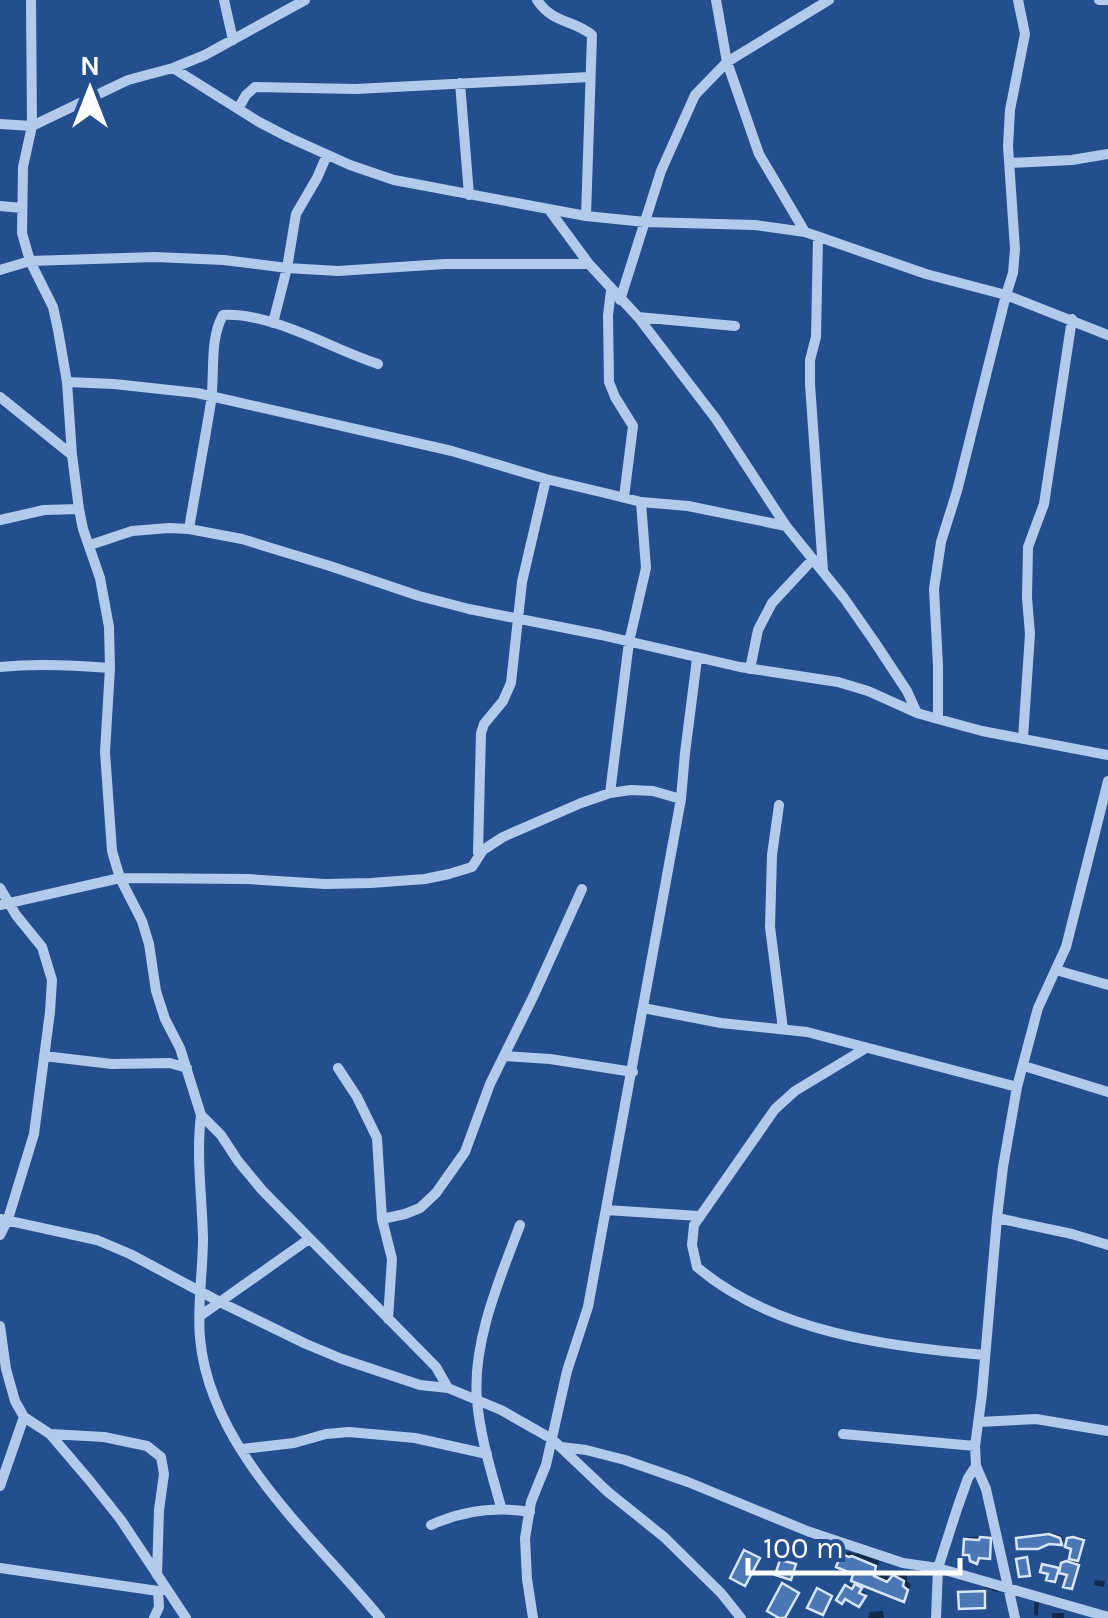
<svg xmlns="http://www.w3.org/2000/svg" width="1108" height="1618" viewBox="0 0 1108 1618" font-family="Karla,sans-serif">
<rect width="100%" height="100%" fill="#234f8e"/>
<path fill="#0007" d="M1052 1533 1062 1536 1063 1540 1061 1542 1019 1539 1021 1537Z
M992 1536 991 1554 989 1556H979L967 1540 969 1537Z
M1077 1536 1085 1538 1080 1556 1075 1561 1080 1563 1072 1587 1067 1561 1071 1559 1075 1547 1070 1539Z
M848 1551 855 1554 858 1553 879 1561 877 1572 893 1579 900 1573 907 1576V1581L911 1585 907 1595 903 1599 864 1583 860 1590 866 1593 861 1602 845 1596 849 1584 855 1588 860 1582 844 1556Z
M1095 1580 1105 1581 1104 1587 1094 1585Z
M987 1582 1001 1587 997 1592 986 1588 987 1603 984 1605 961 1593 963 1591 984 1590Z
M1034 1602H1039L1038 1616 1034 1615Z
M883 1611 884 1618H868L870 1612Z
M1052 1613H1064V1618H1052Z"/>
<path fill="#4b77b4" stroke="#d7e5f8" stroke-width="2.5" d="M1049 1534 1060 1538 1062 1545 1049 1544 1038 1549H1017L1016 1538Z
M980 1537 991 1538 990 1559 979 1558 977 1564 970 1561 969 1555H963L964 1539 979 1540Z
M1073 1537 1084 1540 1078 1561 1069 1559 1071 1549 1065 1547 1067 1538Z
M744 1550 760 1558 745 1586 730 1578Z
M841 1554 849 1557 852 1556 876 1566 874 1576 887 1582 893 1575 904 1581 903 1586 908 1590 904 1602 851 1581 853 1574 836 1567Z
M1027 1557 1030 1576 1019 1577 1016 1559Z
M780 1560 796 1564 791 1580 775 1575Z
M1066 1561 1079 1565 1072 1589 1063 1587 1067 1575 1059 1573 1061 1563Z
M1042 1564 1059 1568 1055 1582 1046 1580 1048 1574 1040 1572Z
M782 1583 799 1593 785 1618H779L767 1611Z
M855 1584 862 1588 859 1593 866 1596 859 1607 845 1599 842 1604 836 1600 845 1585 852 1589Z
M817 1588 832 1596 823 1615 807 1608Z
M985 1591V1608L959 1609 958 1592Z"/>
<g fill="none" stroke-linecap="round" stroke-linejoin="round">
<path stroke="#b2caeb" stroke-width="10" d="M31 0 32 126 23 167 22 233 30 261 53 307 58 330 67 382 72 455 79 509 83 529 100 578 109 627 110 668 105 752 112 851 120 878 142 921 149 944 156 991 165 1019 180 1048 201 1115 221 1135 238 1161 262 1190 436 1367 448 1388 501 1410 552 1439 608 1492 664 1537 721 1593 741 1618
M224 0 233 40
M537 0C553 24 572 19 592 35L586 216
M716 0 727 62 759 154 805 232
M1099 0H1108
M173 68 259 122 288 137 350 165 394 180 586 216 645 222 755 225 805 232 926 274 1006 295 1108 335
M460 83 469 195
M238 109 246 95 255 87 356 89 589 77
M0 124 32 126 128 80 173 68 205 55 305 0
M1009 163 1072 160 1108 154
M0 206 22 208
M550 211 589 264 638 317 716 419 786 526 844 598 874 641 907 691 917 713
M818 238 816 337 810 360V384L823 570
M0 270 30 261 155 257 224 260 287 268 338 271 445 264H589
M611 291 608 315 609 382 615 397 633 426 624 497
M620 300 661 171 695 95 727 62 829 0
M638 317 735 326
M273 323 287 268 296 214 317 178 327 155
M67 382 114 384 197 393 452 451 546 479 609 494 641 502 688 506 786 526
M0 397 72 455
M0 520 44 510 79 509
M189 529C196 487 204 445 211 402 215 374 209 340 223 315 271 312 332 349 378 364
M90 545 132 531 169 528 189 529 242 539 330 566 419 596 469 609 601 635 740 667 838 682 868 691 917 713 938 719 982 731 1108 755
M0 667C37 663 73 665 110 668
M750 669 758 630 772 603 813 559
M938 719V666L934 589 941 542 957 491 1006 295 1013 273 1015 249 1008 146 1010 110 1025 34 1018 0
M1023 738 1030 634 1027 598 1028 547 1044 504 1072 319
M610 793 629 642 646 568 641 502
M779 805 772 855 770 927 783 1029
M478 853 481 733 484 724 503 701 511 683 522 582 546 479
M0 888 16 915 42 947 52 980 50 1012 34 1134 8 1219 0 1235
M0 905 120 878 248 879 325 884 371 883 425 879 449 874 472 867 483 850 503 837 581 803 610 793 631 790 653 791 681 799
M1056 970 1108 985
M643 1008 721 1023 807 1032 1017 1087
M866 1048 795 1091 775 1109 694 1225 692 1245 697 1267C773 1332 889 1347 985 1355
M44 1056 112 1064 170 1063 187 1068
M504 1056 550 1059 633 1072
M1024 1066 1108 1092
M338 1068 357 1097 377 1138 382 1219 392 1259 388 1319
M201 1115C196 1156 202 1197 203 1238 203 1271 197 1305 200 1338 210 1450 313 1536 380 1618
M606 1210 699 1216
M997 1218 1072 1234 1108 1245
M0 1219 97 1240 130 1254 220 1302 306 1344 342 1359 420 1385 448 1388
M382 1219 405 1214 420 1208 436 1193 465 1152 490 1084 534 995 582 889
M200 1316 309 1239
M0 1326 6 1369 15 1401 24 1417 50 1434 90 1481 121 1520 186 1618
M979 1422 1036 1419 1108 1431
M50 1434 104 1437 147 1446 161 1457 164 1474 159 1510 157 1575
M843 1434 975 1446
M561 1447 586 1450 625 1460 688 1482 807 1531 903 1563 938 1568 1108 1617
M242 1449 294 1443 326 1434 349 1432 415 1438 487 1454
M976 1466 986 1489 1015 1618
M0 1486 24 1417
M501 1507C491 1471 480 1436 477 1400 472 1342 500 1278 520 1225
M431 1525C464 1510 495 1506 530 1512
M0 1568 158 1591 166 1588
M154 1618 159 1607 158 1591
M533 1618 527 1579 525 1538 531 1502 546 1465 567 1371 588 1307 681 799 685 753 697 659
M936 1618 938 1568 957 1509 968 1478 976 1466 975 1446 982 1394 997 1218 1003 1167 1017 1087 1038 1008 1066 947 1108 781"/>
</g>
<g transform="translate(90 90)" stroke="#234f8e" stroke-width="8" paint-order="stroke">
<path d="M0-8L18 38L0 25L-18 38Z" fill="#ffffff"/>
<text y="-15" font-size="28" font-weight="bold" text-anchor="middle" fill="#ffffff">N</text>
</g>
<path d="M748 1558v15h212v-15" fill="none" stroke="#ffffff" stroke-width="5"/>
<text x="763" y="1558" font-size="30" fill="#ffffff" stroke="#234f8e" stroke-width="8" paint-order="stroke">100 m</text>
</svg>
